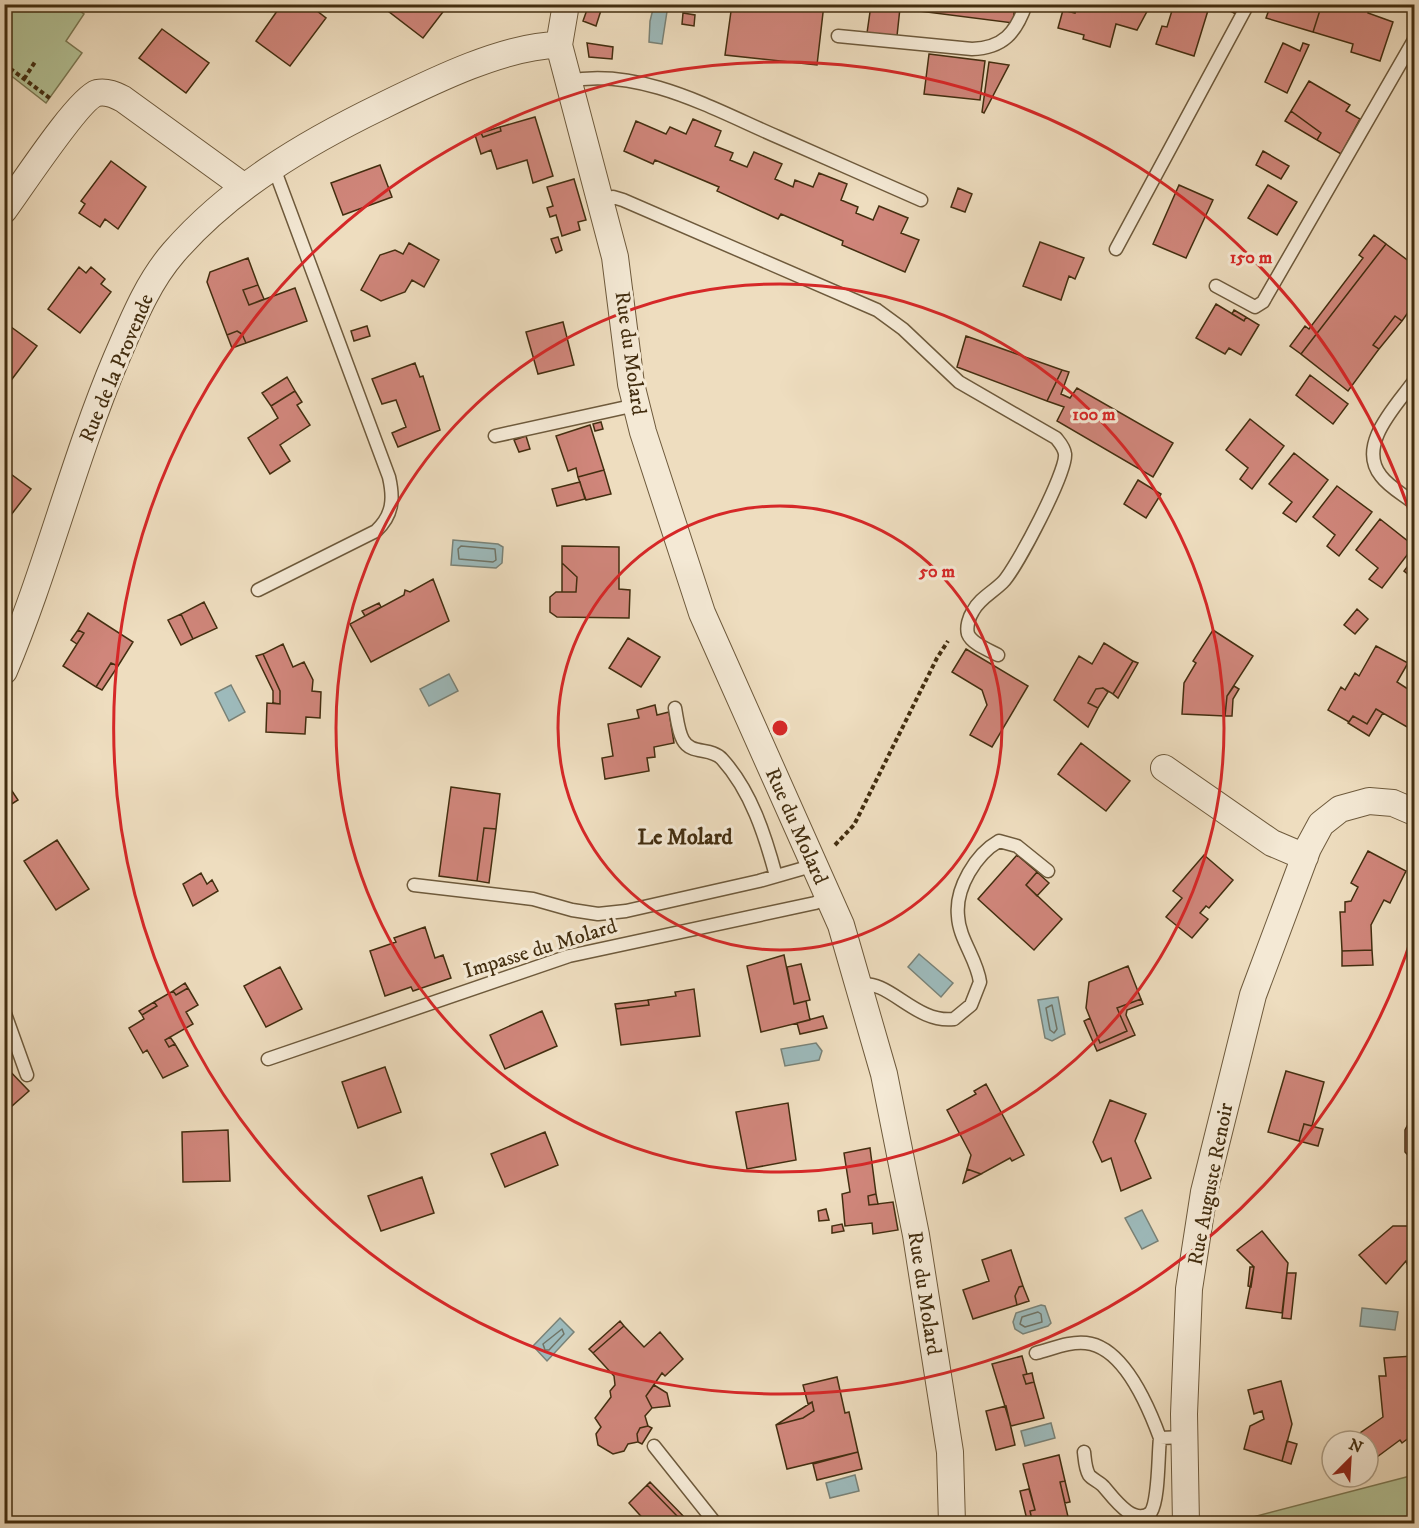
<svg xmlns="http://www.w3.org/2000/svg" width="1419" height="1528" viewBox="0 0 1419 1528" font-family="'IM FELL DW Pica',serif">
<rect width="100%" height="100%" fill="#eeddbf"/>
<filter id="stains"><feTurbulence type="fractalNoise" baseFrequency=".00333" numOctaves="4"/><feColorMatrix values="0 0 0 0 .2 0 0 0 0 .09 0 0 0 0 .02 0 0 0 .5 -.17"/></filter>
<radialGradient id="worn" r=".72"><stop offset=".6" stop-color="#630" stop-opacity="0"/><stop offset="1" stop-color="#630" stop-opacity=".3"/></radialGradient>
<path fill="#b3c296" stroke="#7b7853" stroke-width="1.5" d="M4 5H71L84 14 66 41 82 53 46 103 5 71Z
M1414 1475V1523H1230Z"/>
<path fill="#9dbabb" stroke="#798277" stroke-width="1.5" d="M654 5H668L662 44 649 42 650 21Z
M453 540 498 544 503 547 502 563 496 568 451 565Z
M449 674 458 691 429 706 420 689Z
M231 685 245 712 229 721 215 693Z
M919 954 953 983 941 997 908 967Z
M1058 997 1065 1034 1052 1041 1045 1038 1038 1000Z
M816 1043 822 1051 819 1060 785 1066 781 1049Z
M1142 1210 1158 1241 1142 1249 1125 1218Z
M1041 1305 1045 1306 1051 1323 1048 1326 1023 1334 1015 1329 1013 1322 1016 1313Z
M1362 1308 1398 1312 1395 1330 1360 1326Z
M560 1318 574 1332 547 1361 533 1346Z
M1051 1423 1055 1438 1025 1446 1021 1431Z
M855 1475 859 1491 830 1498 826 1483Z"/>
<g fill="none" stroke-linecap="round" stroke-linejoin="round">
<path stroke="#707466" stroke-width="1.5" d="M461 546 495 549 496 560 493 562 459 559 458 549Z
M1052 1005 1057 1029 1054 1033 1050 1030 1046 1008Z
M1038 1312 1041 1314 1042 1322 1025 1327 1020 1324 1022 1317Z
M562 1329 564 1334 549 1350H545L543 1344Z"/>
</g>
<path fill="#d0867b" stroke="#432e10" stroke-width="1.5" d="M282 4H308L326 18 290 66 256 41Z
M393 4H449L423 38 388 11Z
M589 4H603L596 26 583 21Z
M732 4H824L817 65 725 55Z
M864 4H1015L1013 23Z
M1077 4H1151L1137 30 1116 24 1110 47 1083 39 1084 35 1058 28 1063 10 1075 13Z
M1174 4H1210L1194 56 1156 44 1162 26 1167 27Z
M1226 4H1241L1236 14 1224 8Z
M1271 4H1322L1313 32 1266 18Z
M1322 4H1362L1369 6 1368 13 1393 22 1380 61 1351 52 1353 44 1313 32Z
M871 5 900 8 897 36 867 33Z
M683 13 695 15 694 26 682 24Z
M162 29 209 63 186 93 139 58Z
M587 43 613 47 612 59 589 57Z
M1283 43 1300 51 1303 43 1309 45 1287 93 1265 82Z
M929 54 985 61 980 100 924 94Z
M989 62 1009 65 984 113 982 112Z
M1309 81 1350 105 1346 111 1360 119 1341 154 1317 140 1321 133 1291 111Z
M1291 111 1321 133 1317 140 1285 121Z
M535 117 553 176 533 183 527 160 497 169 491 150 481 154 475 135 481 133 483 137 501 131 500 127Z
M693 119 721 131 715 146 733 153 730 160 747 167 754 152 782 164 775 179 793 187 795 180 813 187 819 173 847 184 841 200 858 207 856 213 873 220 879 206 908 218 901 233 919 240 905 272 842 245 843 241 781 214 778 219 717 191 719 187 655 160 653 164 624 151 636 121 666 134 670 127 686 134Z
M500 127 501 131 483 137 481 133Z
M1263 151 1289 166 1281 179 1256 165Z
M111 161 146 187 118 229 105 219 100 227 79 213 85 204 81 201Z
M380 165 392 197 343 215 331 183Z
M574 179 586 220 578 222 580 230 562 236 556 215 550 217 547 208 553 206 547 187Z
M1179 185 1213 200 1186 258 1153 244Z
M1268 185 1297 202 1277 235 1248 218Z
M958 188 972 194 965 212 951 207Z
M1374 235 1386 244 1301 354 1290 346 1305 326 1309 329 1363 258 1359 255Z
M558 237 562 250 556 253 551 239Z
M1040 242 1084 258 1075 279 1069 276 1061 300 1023 286Z
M409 243 439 260 424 287 412 280 405 292 381 301 361 290 380 255 395 250 403 254Z
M1386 244 1414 265V304L1402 321 1395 316 1373 345 1379 349 1348 391 1301 354Z
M248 258 258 285 243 290 249 305 295 288 307 321 246 343 242 334 237 331 227 335 207 282 210 272Z
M79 267 86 273 91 267 105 279 101 284 111 292 80 333 48 309Z
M258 285 264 299 249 305 243 290Z
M1216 304 1244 321 1246 317 1259 325 1241 355 1229 348 1225 354 1196 338Z
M1234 310 1246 317 1244 321 1232 314Z
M1395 316 1402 321 1379 349 1373 345Z
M563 322 574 365 538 374 526 332Z
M7 324 37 346 6 387 4 327Z
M367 326 370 336 354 341 351 331Z
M237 331 242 334 246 343 232 348 227 335Z
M966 336 1062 370 1047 401 957 367Z
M415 363 420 377 423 376 440 430 398 447 392 433 406 427 396 400 382 404 372 379Z
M1062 370 1069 372 1061 394 1070 398 1077 388 1173 443 1153 477 1057 421 1064 407 1047 401Z
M1310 375 1348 404 1333 424 1296 395Z
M287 377 295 391 271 406 262 393Z
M295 391 302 402 297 405 310 425 280 445 290 461 270 474 248 438 278 418 271 406Z
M1250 419 1284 446 1252 489 1240 479 1248 468 1226 450Z
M601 422 603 429 595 431 593 424Z
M590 425 604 470 578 477 576 468 568 471 556 436Z
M526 436 530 449 519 452 514 440Z
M1294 453 1328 480 1296 522 1283 513 1292 502 1269 484Z
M4 469 31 489 4 524Z
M604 470 611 494 586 500 578 477Z
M1138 480 1161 494 1146 518 1124 504Z
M580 482 585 499 557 506 552 489Z
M1337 486 1372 512 1339 556 1327 546 1335 535 1313 517Z
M1380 519 1414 546 1382 588 1369 579 1378 568 1356 550Z
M562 546 619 547V589L630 590 629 618 557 617 550 612V597L556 592H576L577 577 562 563Z
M1414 558V579L1404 571Z
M562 563 577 577 576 592H562Z
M433 579 449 621 371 662 350 624 404 595 405 590 410 592Z
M204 602 217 628 193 639 181 614Z
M379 603 381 607 365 616 362 611Z
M1357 609 1368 619 1355 634 1344 625Z
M88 613 133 642 118 666 111 663 96 687 63 666 84 633 78 630Z
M181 614 193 639 181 645 168 620Z
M78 630 84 633 77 644 71 640Z
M1213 630 1253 656 1227 696 1225 716 1182 714 1184 683 1196 663 1193 661Z
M628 638 660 657 641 687 609 668Z
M1104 643 1133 661 1113 694 1103 688 1096 689 1088 703 1098 708 1088 727 1054 700 1079 656 1092 664Z
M283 644 293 667 304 662 313 680 312 691 321 692 320 718 306 717 305 734 266 732 267 703 280 704V691L263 654Z
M1376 646 1408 663 1397 682 1414 693V731L1376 709 1367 724 1353 716 1349 722 1328 710 1341 687 1345 690 1355 673 1359 676Z
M966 649 1028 686 992 747 970 735 987 705 982 690 952 672Z
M263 654 280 691V704L273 703V691L256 656Z
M1133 661 1138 663 1118 698 1113 694Z
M111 663 118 666 102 690 96 687Z
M1234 686 1239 689 1233 699 1232 716H1225L1227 696Z
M1103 688 1108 692 1098 708 1088 703 1096 689Z
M655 705 657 715 669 712 674 743 654 747 655 757 647 758 649 771 605 779 602 758 613 756 608 724 639 718 637 710Z
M1376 709 1383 713 1369 736 1348 723 1353 716 1367 724Z
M1081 743 1130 781 1106 811 1058 774Z
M4 779 18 800 4 809Z
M451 787 500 794 496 829 484 828 477 881 439 876Z
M484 828 496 829 489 883 477 881Z
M57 840 89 889 56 910 24 861Z
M1368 851 1406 871 1390 903 1384 900 1371 925 1372 950 1342 951 1340 912H1345V902L1351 901 1358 887 1351 883Z
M1017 855 1037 872 1026 885 1062 919 1034 950 978 899Z
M1204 855 1233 880 1209 908 1206 906 1200 913 1208 919 1192 938 1166 917 1182 898 1173 891Z
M1037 872 1049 883 1037 896 1026 885Z
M201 873 207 884 212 880 218 891 193 906 183 884Z
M425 927 435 958 443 955 451 978 413 991 411 987 385 996 370 951 396 942 394 938Z
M1372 950 1373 965 1342 966V951Z
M784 955 794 1004 806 1001 810 1020 761 1032 747 966Z
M801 964 810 1000 794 1004 787 967Z
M1128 966 1141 999 1117 1008 1127 1031 1100 1043 1086 1008 1089 982Z
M280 967 302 1009 266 1027 244 986Z
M185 983 188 988 176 995 173 991Z
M188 988 198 1005 186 1012 193 1024 165 1040 169 1047 175 1044 188 1066 163 1078 147 1050 143 1053 129 1028 144 1019 142 1015 157 1006 154 1002 173 991 176 995Z
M694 989 700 1036 621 1045 616 1009 649 1005 648 1000 676 996 675 992Z
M1141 999 1143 1004 1127 1010 1126 1015 1135 1035 1097 1051 1084 1021 1090 1018 1100 1043 1127 1031 1117 1008Z
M648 1000 649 1005 616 1009 615 1004Z
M154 1002 157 1006 142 1015 139 1011Z
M542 1011 557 1046 505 1069 490 1035Z
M823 1016 827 1028 800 1034 797 1023Z
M170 1037 175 1044 169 1047 165 1040Z
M4 1065 29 1091 4 1113Z
M385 1067 401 1112 358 1128 342 1082Z
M1286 1071 1324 1082 1312 1126 1304 1124 1299 1141 1268 1132Z
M986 1084 1024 1155 1012 1161 1010 1158 981 1174 967 1169 971 1155 947 1110 976 1094 974 1091Z
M1110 1100 1146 1114 1135 1141 1151 1178 1121 1191 1111 1158 1102 1162 1093 1142Z
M788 1103 796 1160 747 1169 736 1112Z
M1414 1113V1162L1405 1152V1130Z
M1304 1124 1323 1129 1318 1146 1299 1141Z
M228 1130 230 1181 183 1182 182 1132Z
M545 1132 558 1165 505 1187 491 1154Z
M870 1148 876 1194 868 1196 869 1205 893 1202 898 1230 873 1234 872 1223 845 1226 842 1194 850 1192 844 1153Z
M967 1169 981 1174 963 1183Z
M422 1177 434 1213 381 1231 368 1196Z
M876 1194 878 1204 869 1205 868 1196Z
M826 1209 829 1220 819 1221 818 1211Z
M842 1224 844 1231 832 1233V1226Z
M1393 1226H1414V1264H1407L1406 1261 1386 1284 1359 1255Z
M1262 1231 1288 1263 1282 1313 1246 1308 1254 1267 1237 1250Z
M1011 1250 1023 1286 1019 1287 1015 1296 1017 1305 973 1319 963 1290 989 1281 982 1260Z
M1250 1267H1254L1251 1287 1248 1286Z
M1287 1273H1296L1291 1319 1282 1318Z
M1023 1286 1029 1301 1017 1305 1015 1296 1019 1287Z
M620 1321 624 1326 593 1353 589 1349Z
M624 1326 644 1347 660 1332 683 1359 665 1376 662 1373 646 1396 652 1408 645 1416 648 1426 640 1428 637 1434 638 1442 628 1444 624 1451 613 1454 598 1445 596 1434 601 1427 595 1418 611 1397 610 1391 615 1385 614 1376 593 1353Z
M1022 1356 1027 1374 1023 1375 1026 1384 1034 1382 1044 1418 1011 1426 992 1364Z
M1413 1356 1414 1434 1402 1443 1400 1440 1377 1457 1360 1433 1383 1417 1379 1376H1386L1384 1358Z
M1032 1373 1034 1382 1026 1384 1023 1375Z
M837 1377 845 1413 849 1412 858 1452 787 1469 776 1425 803 1418 814 1411 812 1402 808 1404 803 1385Z
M1281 1381 1292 1424 1282 1461 1244 1449 1250 1426 1264 1419 1262 1411 1254 1414 1248 1390Z
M654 1385 667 1393 670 1406 652 1408 646 1396Z
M812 1402 814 1411 803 1418 776 1425Z
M1006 1406 1015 1445 996 1450 986 1411Z
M648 1426 652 1428 642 1444 638 1442 637 1434 640 1428Z
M1287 1441 1297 1444 1291 1464 1282 1461Z
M858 1452 862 1469 817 1480 813 1464Z
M1059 1455 1065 1481 1060 1482 1069 1521 1033 1524 1030 1511 1035 1510 1023 1464Z
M1065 1481 1070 1502 1065 1503 1060 1482Z
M650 1482 691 1524H670L677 1516 647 1485Z
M647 1485 677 1516 670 1524H648L629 1503Z
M1029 1489 1035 1510 1030 1511 1033 1524H1028L1020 1491Z"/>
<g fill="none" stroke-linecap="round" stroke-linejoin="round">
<g stroke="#6e5a3c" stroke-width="15">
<path id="service" d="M838 36 972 49C1003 48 1016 33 1026 4
M568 81C641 67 713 109 778 137 826 158 873 179 921 200
M600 201 613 197 623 200 877 310 903 329 959 382 1056 438C1060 443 1064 447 1065 454 1067 472 1017 567 1003 582 993 592 979 599 973 611 969 617 966 627 968 634 972 644 989 650 998 655
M1116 249 1248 4
M1216 286 1255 307 1263 302 1414 40
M1414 381C1397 405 1356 445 1381 476 1389 487 1404 495 1414 503
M495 436 636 405
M258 590 376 531C393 515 394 499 389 477L274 168
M675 708C677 718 678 731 683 740 691 755 711 747 722 759 751 791 765 835 776 876
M414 885 533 899 572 910 598 914 626 911 759 881 815 865
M859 985C889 978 915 1024 954 1019L971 1005 980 982C977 959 959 939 958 916 955 888 976 854 999 841L1017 846 1048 871
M4 1011 27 1075
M268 1059 569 956 815 903 829 897
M1036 1353C1052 1349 1070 1341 1086 1343 1124 1347 1149 1408 1160 1438L1185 1437
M654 1446 716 1524
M1084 1452C1085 1460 1085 1468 1089 1475 1093 1480 1100 1482 1104 1487 1112 1496 1134 1528 1151 1512 1159 1499 1158 1456 1160 1438"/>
</g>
<g stroke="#6e5a3c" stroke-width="28">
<path id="minor" d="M566 4 559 45 615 257 631 384 643 432 702 613 841 925 884 1074 916 1235 950 1452 952 1524
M4 210C19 190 78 99 97 93 107 91 115 95 123 99L243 186
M4 671C47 569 73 461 116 359 132 322 147 283 174 252 230 188 304 144 380 107 429 83 505 45 559 45
M1164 768 1272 843 1305 857
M1186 1524 1184 1414 1189 1289 1204 1192 1253 995 1308 848 1321 824 1340 809 1369 801 1393 803 1414 812"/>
</g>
<path stroke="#432e10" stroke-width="4" stroke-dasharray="4.5 3" stroke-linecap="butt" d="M4 64 51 99
M24 79 35 62
M835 845 854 825 937 658 948 641"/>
<use href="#service" stroke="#f4e9d5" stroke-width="12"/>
<use href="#minor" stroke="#f4e9d5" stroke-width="26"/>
</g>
<g fill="none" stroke="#d62828" stroke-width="3">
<circle cx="780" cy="728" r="222"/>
<circle cx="780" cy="728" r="444"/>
<path d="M1413 934A666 666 0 1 1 1413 522"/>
</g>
<g text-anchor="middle" stroke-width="6" stroke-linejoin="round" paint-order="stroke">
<g font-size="21" fill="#432e10" stroke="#f4e9d5">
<text transform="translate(631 353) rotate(82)" y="7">Rue du Molard</text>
<text transform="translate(116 368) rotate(-67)" y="7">Rue de la Provende</text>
<text transform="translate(797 826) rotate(66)" y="7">Rue du Molard</text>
<text transform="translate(540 948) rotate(-17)" y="7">Impasse du Molard</text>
<text transform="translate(1210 1184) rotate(-79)" y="7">Rue Auguste Renoir</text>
<text transform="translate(925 1293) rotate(81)" y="7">Rue du Molard</text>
</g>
<g font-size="22" font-weight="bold" fill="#432e10" stroke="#f4e9d5">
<text x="685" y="844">Le Molard</text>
</g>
</g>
<circle cx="780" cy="728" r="9" fill="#d62828" stroke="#f4e9d5" stroke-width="3"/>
<g font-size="18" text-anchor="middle" font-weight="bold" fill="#d62828" stroke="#f4e9d5" stroke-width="6" stroke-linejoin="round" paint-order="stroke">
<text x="1251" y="263">150 m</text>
<text x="1094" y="420">100 m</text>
<text x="937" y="577">50 m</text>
</g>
<rect width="1419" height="1528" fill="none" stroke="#eeddbf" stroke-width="24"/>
<rect x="6" y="6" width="1407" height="1516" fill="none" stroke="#432e10" stroke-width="3"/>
<rect x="12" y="12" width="1395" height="1504" fill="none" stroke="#432e10" stroke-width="1.5"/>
<g transform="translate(1350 1459) rotate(24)"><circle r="28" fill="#f4e9d5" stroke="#ad9e86" stroke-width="1.5"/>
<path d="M0-4.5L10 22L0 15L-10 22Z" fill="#8f2418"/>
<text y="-9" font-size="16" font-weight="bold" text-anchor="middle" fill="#432e10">N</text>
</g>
<rect width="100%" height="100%" filter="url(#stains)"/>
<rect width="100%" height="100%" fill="url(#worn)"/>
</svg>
